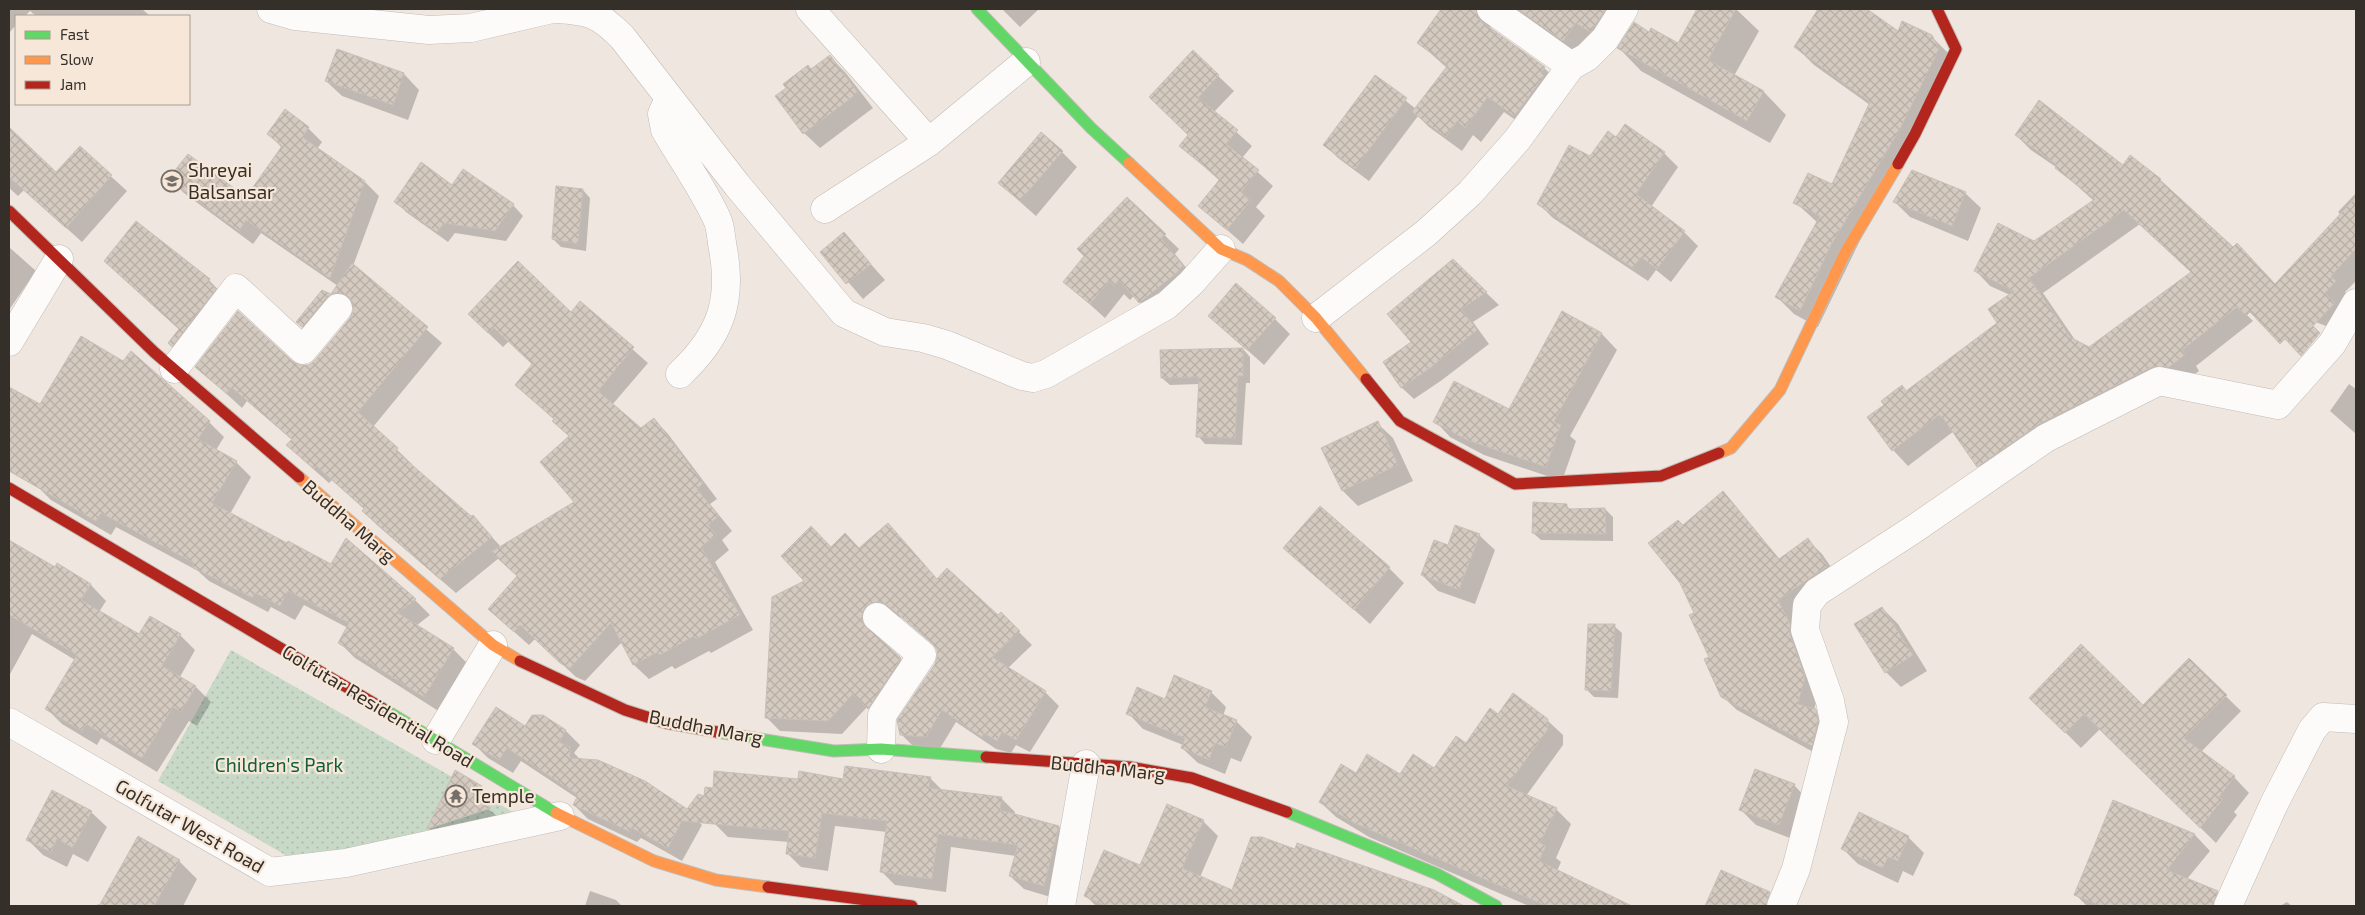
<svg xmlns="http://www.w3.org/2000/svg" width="2365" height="915" viewBox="0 0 2365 915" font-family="'Exo 2',sans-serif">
<defs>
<pattern id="park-dots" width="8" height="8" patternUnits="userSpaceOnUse" patternTransform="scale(1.25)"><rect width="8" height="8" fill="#c9d9c8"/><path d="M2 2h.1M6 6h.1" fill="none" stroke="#adbbac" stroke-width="1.8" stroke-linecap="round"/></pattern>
<pattern id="building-cross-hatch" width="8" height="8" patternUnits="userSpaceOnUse" patternTransform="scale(1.25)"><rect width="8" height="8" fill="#d5cac0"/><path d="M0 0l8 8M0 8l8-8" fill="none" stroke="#b7aea5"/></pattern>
</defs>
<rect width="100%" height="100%" fill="#efe7df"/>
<path fill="url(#park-dots)" d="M231 650 513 812 307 858 287 856 158 781Z"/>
<path fill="#0003" fill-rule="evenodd" d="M9 9H142L150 16H36L30 11 25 16H16V25L9 33Z
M1002 9H1039L1020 27Z
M1442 9H1508L1490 24 1491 30 1544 68 1560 83 1530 130 1504 112 1481 142 1473 135 1462 151 1429 127 1418 116 1369 181 1338 158 1325 145 1376 77 1416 109 1447 68 1419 43Z
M1510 9H1611L1579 56Z
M1699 9H1736L1759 31 1734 76 1764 92 1786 115 1770 143 1641 71 1619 48 1650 34 1679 45Z
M1819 9H1865L1898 33 1931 36 1950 55 1818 327 1794 314 1777 297 1818 223 1795 202 1832 186 1870 105 1814 65 1796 47Z
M337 50 404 74 419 90 408 120 342 96 326 81Z
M1193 52 1234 91 1214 112 1252 146 1242 158 1273 186 1256 207 1265 216 1243 244 1200 206 1220 181 1181 146 1190 135Z
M830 57 845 72 873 108 820 148 804 133 812 71Z
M308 128 322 142 317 149 365 182 379 196 353 266 442 343 373 427 412 464 411 466 471 518 473 516 501 547 576 502 570 437 554 421 555 420 516 385 534 364 509 341 503 347 484 329 571 313 580 303 648 363 612 405 641 430 654 419 668 434 717 499 710 504 732 531 722 540 729 550 715 562 753 630 711 653 709 651 675 669 672 666 649 679 634 665 622 642 585 681 576 677 535 639 529 645 504 623 519 577 499 558 456 593 378 526 363 511 364 509 332 480 329 483 303 460 288 445 292 440 247 401 242 408 197 367 292 362 300 367 309 366 316 361 351 319 354 307 348 308 312 337 297 322 323 292 331 296 338 286 261 233 253 244 184 193 170 179 246 198 282 148 269 134Z
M9 129 56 174 80 148 127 191 82 242 24 190 18 196 9 188Z
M2016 135 2160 180 2276 286 2341 215 2338 212 2356 193V281L2345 292 2350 297 2344 333 2215 283 2253 321 2196 366 2199 371 2184 382H2168L1993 481 1978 466 1954 431 1908 466 1893 450 1869 418 1907 392 1999 323 2010 295 1990 286 1975 270 2034 243 2094 201 2056 167 2031 150ZM2140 224 2196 276 2084 353 2043 293Z
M1617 139 1664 153 1678 167 1651 207 1684 232 1698 246 1671 282 1656 270 1648 281 1553 218 1539 204 1590 158Z
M1062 152 1077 167 1036 216 999 183Z
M452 186 513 205 523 216 506 241 455 233 448 242 406 212 396 201Z
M583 190 590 198 586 251 561 247 553 239Z
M1965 193 1981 208 1968 241 1910 217 1895 202Z
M1127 199 1179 249 1175 254 1198 282 1154 317 1134 296 1130 300 1124 294 1105 318 1065 282Z
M844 234 885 280 863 299 822 252Z
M9 247 36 271 9 310Z
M105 261 209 280 225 297 188 362 170 343 180 330Z
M1453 261 1499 305 1473 322 1489 344 1442 380 1414 399 1401 387 1413 342Z
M1563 313 1602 334 1617 350 1570 436 1576 441 1562 481 1484 455 1450 437 1435 421 1509 410Z
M1275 319 1290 334 1264 365 1226 331Z
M1243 349 1250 357V383H1246L1242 445 1205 444 1198 436 1200 384 1170 385 1162 378Z
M2349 384 2356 389V434L2330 411Z
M9 388 40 406 209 422 224 437 216 450 236 462 251 477 230 514 287 545 415 600 430 615 416 626 453 649 468 664 440 712 355 658 340 643 348 628 304 605 295 620 271 607 268 612 209 581 198 571 116 527 111 535 51 500 36 485 39 480 9 463Z
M1377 423 1393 438 1413 481 1358 506 1343 491 1323 448Z
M1723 493 1780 560 1808 540 1822 554 1840 580 1792 614 1803 640 1819 692 1814 710 1829 725 1826 759 1737 710 1722 696 1695 613 1684 527Z
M1566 505 1571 510 1605 509 1613 517V541L1541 540 1533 533Z
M1479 535 1495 550 1475 604 1438 591 1422 575 1449 547Z
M9 541 55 569 58 565 91 585 106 601 99 612 140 636 180 635 195 650 180 677 196 687 211 702 197 726 189 721 157 772 101 738 97 745 62 724 47 709 75 660 32 634 9 676Z
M831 548 859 549 938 580 998 616 1001 614 1032 645 1007 669 1045 692 1059 706 1030 752 1016 745 1011 753 996 749 956 722 939 750 915 748 901 734 939 657 937 648 902 618 894 615 875 629V636L914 672 882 721 867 707 842 734 780 731 766 717 806 582Z
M1285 548 1389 568 1404 583 1370 624Z
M1882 608 1898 624 1927 671 1901 687 1886 672Z
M1614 626 1622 633 1618 698 1594 697 1586 689Z
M2189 660 2241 711 2201 752 2234 777 2249 793 2234 812 2237 815 2216 843 2100 729 2081 748 2031 698 2143 707Z
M1211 692 1226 707 1223 716 1236 721 1252 737 1241 762 1231 758 1225 774 1198 763 1182 748 1183 745 1143 729 1128 713 1165 700Z
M543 716 566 731 580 745 574 753 581 760 688 811 702 825 682 861 641 838 637 842 588 819 574 805 577 798 521 761 513 773 488 758 474 744 526 728Z
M1499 716 1547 720 1563 735V745L1526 796 1556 809 1571 824 1556 858 1561 862 1557 871 1605 895 1617 906H1529L1369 837 1336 817 1320 802 1357 775H1400L1435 770Z
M456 772 481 787 488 795 482 804 497 816 436 836 429 829Z
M930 778 943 791 1001 798 1015 812 1014 815 1059 827 1072 841 1057 899 1024 889 1010 876 1016 856 951 847 946 892 895 885 881 871 887 832 835 826 828 871 801 867 787 853 789 842 728 837 714 823 799 780Z
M1794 785 1809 801 1795 840 1756 825 1741 810Z
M2114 802 2195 835 2210 851 2187 879 2217 892 2232 906H2087L2076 895Z
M91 812 107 827 88 862 73 854 67 867 43 855 27 839Z
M1203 821 1218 836 1200 877 1233 892 1296 850 1437 893 1450 906H1096L1086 896 1140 867Z
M1908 837 1924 853 1913 876 1903 871 1898 883 1858 864 1843 849Z
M179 861 197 879 183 906H96L98 904 101 906Z
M1721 872 1761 889 1776 904 1775 906H1706Z
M590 891 616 900 622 906H585Z
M2287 902 2292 906H2280Z"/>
<path fill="url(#building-cross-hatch)" stroke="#c7c0ba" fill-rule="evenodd" d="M1441 9H1476L1477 16 1482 22 1545 67 1541 73 1544 76 1514 116 1488 97 1465 128 1457 121 1446 137 1412 112 1448 65 1417 43Z
M1518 9H1606L1590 32 1576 23 1563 41Z
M1697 9H1736L1708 60 1764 91 1747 121 1617 48 1634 22 1649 32 1651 28 1678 43Z
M1818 9H1867L1898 31 1902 21 1932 35 1939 49 1901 127 1831 245 1800 311 1775 297 1820 216 1793 203 1808 173 1832 184 1870 102 1794 47Z
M337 49 404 73 393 105 325 81Z
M1193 50 1219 75 1198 98 1238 130 1226 144 1259 170 1241 192 1251 200 1227 230 1198 206 1220 179 1179 146 1188 135 1149 97Z
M830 55 858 93 803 134 775 96 786 88 783 84 808 65 811 69Z
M1375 75 1407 98 1355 169 1323 145Z
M2039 100 2123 165 2130 155 2161 179 2160 180 2233 247 2237 243 2275 284 2356 197V249L2331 276 2336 281 2325 293 2335 303 2313 326 2320 333 2301 356 2285 339 2280 344 2250 312 2246 316 2237 307 2182 350 2185 355 2169 367H2152L2039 424 1977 467 1943 418 1939 415 1892 451 1867 417 1884 405 1881 401 1902 385 1906 391 1997 323 1988 309 2014 291 1974 271 1998 223 2034 241 2095 199 2055 168 2057 165 2015 135ZM2124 210 2191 272 2089 347 2070 337 2029 278Z
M285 109 309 127 302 137 365 181 330 278 246 220 239 231 168 179 188 154 246 197 282 146 267 134Z
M1625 124 1665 152 1636 194 1685 231 1657 269 1641 257 1633 268 1537 204 1569 145 1590 156 1608 131 1616 137Z
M9 127 56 172 80 146 112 175 66 228 9 177Z
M1041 132 1063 151 1020 201 998 183Z
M421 162 452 185 463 169 514 204 495 231 444 223 437 232 394 202Z
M1912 170 1966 192 1952 226 1893 202Z
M556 186 583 189 578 244 552 239Z
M1127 197 1166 234 1161 238 1184 267 1139 303 1120 281 1114 286 1109 281 1090 304 1063 282 1084 256 1077 249Z
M136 221 210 279 208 282 216 289 172 347 168 343 179 329 104 261Z
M844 232 871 264 846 284 820 252Z
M1453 259 1487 292 1461 309 1477 330 1430 368 1401 388 1383 362 1411 342 1387 314Z
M518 261 571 312 580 301 634 347 598 391 641 428 654 418 703 483 697 489 719 516 708 525 716 535 701 547 740 615 696 639 694 636 660 655 658 652 633 665 611 623 570 668 560 663 520 625 514 632 488 609 517 576 491 552 574 502 540 462 569 436 552 421 554 419 515 385 532 364 494 328 488 333 468 314Z
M352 263 428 327 358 412 398 448 396 451 471 516 473 515 492 537 440 579 362 511 364 508 316 466 314 469 286 445 292 439 231 387 227 394 195 367 238 311 292 361 300 365H309L315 360 350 318 353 311V303L348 296 341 293H333L326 298 302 327 296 322 322 290 331 294Z
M1236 283 1276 318 1247 350 1208 316Z
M1562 311 1602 333 1554 422 1561 425 1546 467 1467 440 1433 422 1454 381 1509 409Z
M81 336 123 361 131 351 210 421 198 439 237 461 212 503 287 543 288 541 331 564 346 538 416 599 398 613 454 648 424 697 338 643 349 623 288 591 280 606 255 593 253 598 192 567 194 563 101 513 96 521 9 471V387L40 404Z
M1243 348V376H1238L1235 438 1196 437 1199 377 1161 378 1160 350Z
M1378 421 1398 465 1342 491 1321 448Z
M1723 491 1779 559 1808 538 1827 566 1778 600 1790 624V635L1805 677 1798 704 1816 709 1818 721 1812 746 1721 697 1704 659 1709 657 1689 615 1694 613 1680 583 1648 543 1678 520 1683 525Z
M1533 502 1567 504V509L1605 508 1606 534 1532 533Z
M1320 506 1390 567 1354 610 1283 548Z
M888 523 937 579 947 568 998 615 1001 612 1020 631 992 657 1046 691 1016 740 1002 732 997 741 984 733 982 737 942 710 926 737 900 735 897 720 935 664 937 657V650L932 643 887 605 879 602 871 603 865 607 862 615 863 623 901 658 868 709 853 694 828 721 765 718 772 597 804 581 781 556 811 526 831 547 845 533 859 548Z
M1455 525 1480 534 1459 590 1421 575 1434 540 1448 545Z
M9 540 55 567 57 563 91 584 81 600 139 634 150 616 181 634 162 666 196 686 181 712 173 707 142 758 86 724 82 731 45 709 77 655 9 615Z
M1882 607 1913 655 1885 673 1854 624Z
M1588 624H1615L1611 691 1585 690Z
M2081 644 2143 705 2189 658 2227 695 2184 738 2235 776 2219 797 2223 799 2200 828 2084 714 2065 733 2029 698Z
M1174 675 1212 691 1205 707 1237 720 1226 747 1215 743 1209 760 1181 748 1185 738 1126 714 1137 687 1165 699Z
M1513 693 1548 719V729L1507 786 1557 808 1540 843 1546 846 1539 861 1632 906H1547L1352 822 1319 802 1341 764 1356 773 1367 754 1400 774 1413 754 1434 768 1456 736 1466 743 1490 708 1498 714Z
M496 707 525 726 532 715H543L566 730 559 742 570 747V758L598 760 645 781 687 809 698 794 704 796 705 787 713 788 714 771 798 779 799 771 843 779 845 766 931 777 929 788 1002 797 1000 810 1059 826 1044 886 1009 876 1018 845 938 834 932 879 880 872 887 821 822 813 815 858 786 854 789 831 682 821 668 848 632 828 630 832 573 805 578 795 507 748 499 760 472 744Z
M1755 769 1795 784 1779 825 1739 810Z
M455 770 482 786 473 799 491 808 427 829Z
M52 790 92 811 73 848 57 839 51 852 26 840Z
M2113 800 2195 834 2167 870 2218 891 2213 906H2101L2074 895Z
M1167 804 1204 820 1182 868 1232 890 1251 837H1262L1295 849 1297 843 1434 890 1464 906H1106L1084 896 1104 850 1140 865Z
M1859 812 1909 836 1898 861 1888 857 1883 868 1841 849Z
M138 836 180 860 154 906H99Z
M1721 870 1770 892 1766 906H1705Z"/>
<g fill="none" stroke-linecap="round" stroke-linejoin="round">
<g stroke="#c1bbb5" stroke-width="29">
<path id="street" d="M271 9 295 16 429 30 471 28 552 9
M557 9C590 11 599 14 622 37L737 185 844 313 885 332 923 338 947 345 1022 376 1033 378 1046 374 1167 305 1191 283 1221 249
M810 9 929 142
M1491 9 1571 66
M669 99 662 114 665 130C682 159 703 188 717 219 721 227 721 239 723 249 733 303 719 337 680 374
M825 209 929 142 1026 62
M1316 318 1426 233 1470 193 1517 140 1571 66 1587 57 1605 39 1624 9
M9 342 59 259
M174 369 236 288 303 350 338 308
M877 617 922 655 882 715 881 749
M9 722 270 872 346 863 560 816
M436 740 493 645
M1061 906 1086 764
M1781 906 1796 869 1834 722 1830 701 1805 630 1807 605 1817 592 1914 529 2046 438 2159 381 2278 405 2332 344 2356 303
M2228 906 2274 804 2312 730 2323 717 2356 719"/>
</g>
<g stroke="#c1bbb5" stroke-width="13">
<path id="fast" d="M977 9 1091 128 1129 163
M382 708 556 813
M717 732 834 751 881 749 986 757
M1287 812 1437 874 1496 906"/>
</g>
<g stroke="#c1bbb5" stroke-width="13">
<path id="slow" d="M1129 163 1221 249 1247 260 1279 281 1316 318 1366 379
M1719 453 1731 448 1780 390 1845 253 1898 164
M299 477 493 645 520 661
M556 813 654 861 716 880 768 887"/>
</g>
<g stroke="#c1bbb5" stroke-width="13">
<path id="jam" d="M1898 164 1915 134 1956 49 1937 9
M9 211 154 352 299 477
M1366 379 1400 421 1515 484 1661 476 1719 453
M9 488 382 708
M520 661 625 710 666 723 717 732
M986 757 1130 767 1192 778 1287 812
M768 887 912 906"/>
</g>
<use href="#street" stroke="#fdfbfa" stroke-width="28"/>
<use href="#fast" stroke="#63d668" stroke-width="11"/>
<use href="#slow" stroke="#ff974d" stroke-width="11"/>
<use href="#jam" stroke="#b3261e" stroke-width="11"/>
</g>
<defs>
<g id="school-ring" transform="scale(1.125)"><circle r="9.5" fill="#f6e7d8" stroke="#766f69" stroke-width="1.5"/><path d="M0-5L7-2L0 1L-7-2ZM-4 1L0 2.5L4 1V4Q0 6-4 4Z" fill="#766f69"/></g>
<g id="temple-ring" transform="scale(1.125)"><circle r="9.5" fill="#f6e7d8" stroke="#766f69" stroke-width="1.5"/><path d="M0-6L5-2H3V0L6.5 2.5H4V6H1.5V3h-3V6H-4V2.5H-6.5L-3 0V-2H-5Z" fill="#766f69"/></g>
</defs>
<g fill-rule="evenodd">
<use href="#school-ring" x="172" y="181"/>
<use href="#temple-ring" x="456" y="796"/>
</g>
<g text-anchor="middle" stroke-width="4.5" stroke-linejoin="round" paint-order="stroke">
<g font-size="19" fill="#352f2a" stroke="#f6e7d8" text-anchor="start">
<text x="188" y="177">Shreyai<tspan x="188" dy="22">Balsansar</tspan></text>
<text x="472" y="803">Temple</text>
</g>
<g font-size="19" fill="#352f2a" stroke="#f6e7d8">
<text transform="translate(349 521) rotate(41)" y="7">Buddha Marg</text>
<text transform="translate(378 706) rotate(31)" y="7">Golfutar Residential Road</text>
<text transform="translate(706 727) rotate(11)" y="7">Buddha Marg</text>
<text transform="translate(1108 768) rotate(6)" y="7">Buddha Marg</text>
<text transform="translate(190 826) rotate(30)" y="7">Golfutar West Road</text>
</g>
<g font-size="19" fill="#115f3a" stroke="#f6e7d8">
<text x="279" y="772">Children's Park</text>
</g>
</g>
<rect width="2365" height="915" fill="none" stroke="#352f2a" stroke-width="20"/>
<rect x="15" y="15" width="175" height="90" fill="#f6e7d8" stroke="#a99d92"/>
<rect x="25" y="31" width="25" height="8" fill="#63d668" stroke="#a99d92"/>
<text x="60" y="40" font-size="15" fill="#352f2a">Fast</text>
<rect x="25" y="56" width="25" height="8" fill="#ff974d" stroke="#a99d92"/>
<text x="60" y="65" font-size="15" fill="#352f2a">Slow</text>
<rect x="25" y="81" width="25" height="8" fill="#b3261e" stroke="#a99d92"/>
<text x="60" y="90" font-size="15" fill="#352f2a">Jam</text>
</svg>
